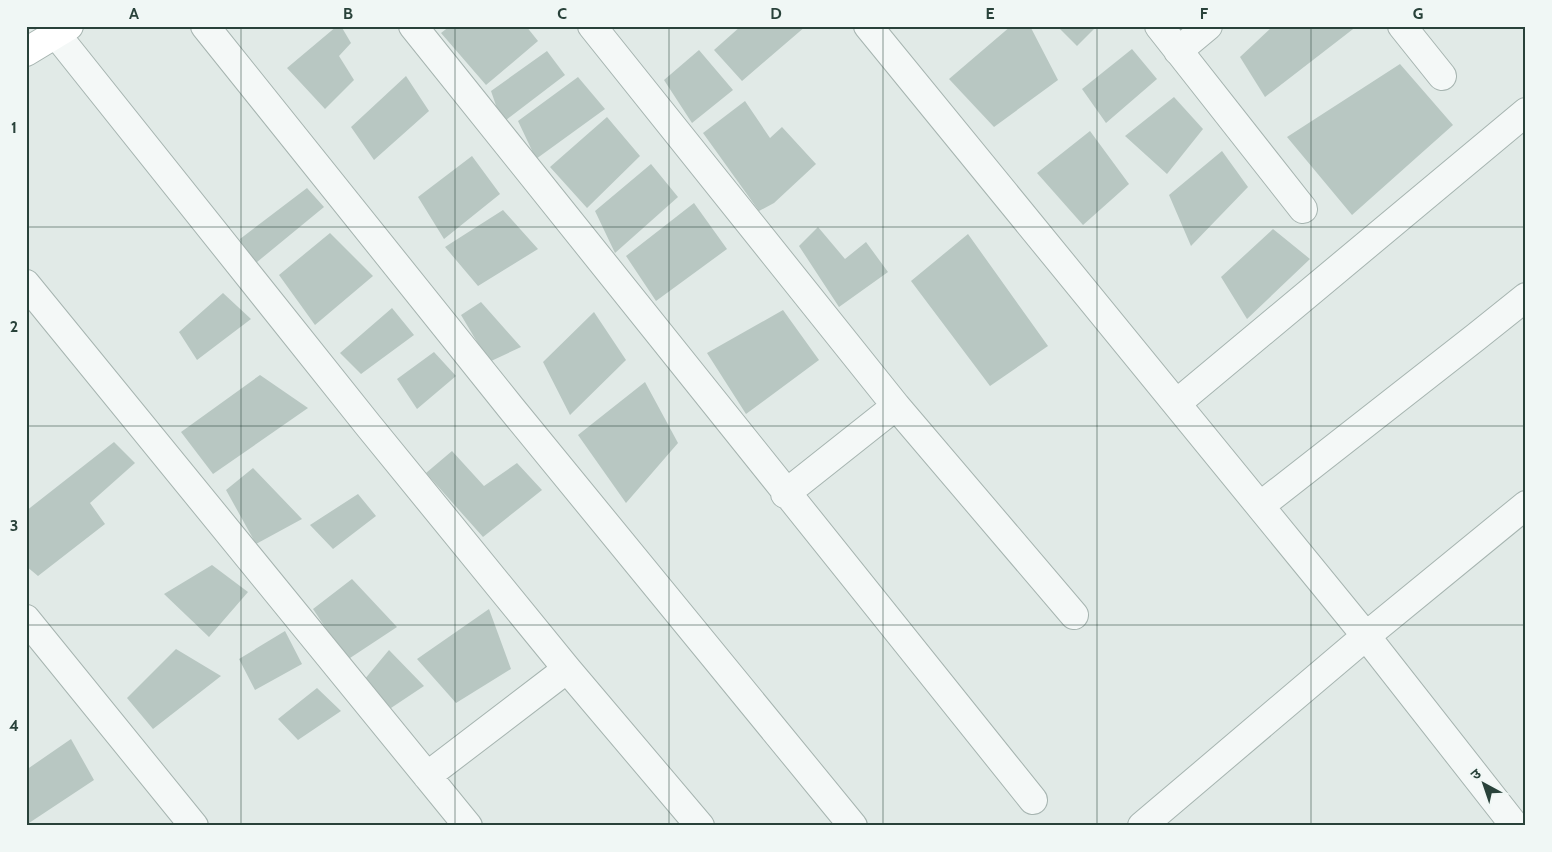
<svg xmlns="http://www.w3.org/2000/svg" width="1552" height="852" viewBox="0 0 1552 852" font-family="Cabin,'Noto Sans Devanagari',sans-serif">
<rect width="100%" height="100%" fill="#e1eae7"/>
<path fill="#b8c7c2" d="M337 26H341L351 43 339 56 354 80 325 109 287 68Z
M450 26H526L538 41 486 85 441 33Z
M741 26H806L742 81 714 50Z
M1011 26H1030L1058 80 994 127 949 79Z
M1057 26H1097L1077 46Z
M1273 26H1357L1265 97 1240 57Z
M1132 49 1157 79 1106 123 1082 89Z
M699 50 733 90 692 123 664 80Z
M547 51 565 75 502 123 491 91Z
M1400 64 1453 125 1352 215 1287 137Z
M406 76 429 111 374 160 351 127Z
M578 77 605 109 536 159 518 121Z
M1174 97 1203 129 1167 174 1125 136Z
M745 101 770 138 782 127 816 164 774 203 759 211 703 133Z
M607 117 640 156 587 208 550 167Z
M1090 131 1129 184 1083 225 1037 173Z
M1222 151 1248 187 1191 246 1169 195Z
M472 156 500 194 444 239 418 197Z
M651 164 678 197 615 253 595 211Z
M307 188 324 207 251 267 240 239Z
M694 203 727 249 656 301 626 256Z
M503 210 538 249 478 286 445 247Z
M818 227 845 259 866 242 888 272 839 307 799 246Z
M1273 229 1310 259 1247 319 1221 277Z
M330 233 373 276 315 325 279 275Z
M968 234 1048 346 990 386 911 281Z
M223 293 251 319 197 360 179 332Z
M481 302 521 347 489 362 461 315Z
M392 308 414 335 361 374 340 353Z
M783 310 819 360 746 414 707 353Z
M594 312 626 360 570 415 543 362Z
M434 352 456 376 417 409 397 379Z
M260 375 308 408 213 474 181 432Z
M645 382 678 443 626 503 578 435Z
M114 442 135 463 90 503 105 524 38 576 26 566V511Z
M452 451 484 486 517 463 542 490 483 537 426 473Z
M253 468 302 519 256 544 226 490Z
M358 494 376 516 333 549 310 525Z
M212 565 248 592 209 637 164 594Z
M352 579 397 627 347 660 313 609Z
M489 609 511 669 456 703 417 659Z
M285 631 302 664 255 690 239 659Z
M176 649 221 676 153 729 127 698Z
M389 650 424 686 391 708 364 680Z
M317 688 341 711 298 740 278 719Z
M71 739 94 780 26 825V770Z"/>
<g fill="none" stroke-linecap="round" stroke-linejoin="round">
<g stroke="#a6b4b0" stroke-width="30">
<path id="street" d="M205 26 511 408 853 826
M413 26 1033 800
M592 26 896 406 1074 615
M868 26 1366 636 1515 826
M1159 26 1303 209
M1402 26 1442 76
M56 34 368 425 567 669 700 826
M1178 51 1208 26
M26 284 468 826
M1177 403 1526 112
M785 494 896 406
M1260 506 1476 337 1526 297
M26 619 194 826
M427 776 567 669
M1142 826 1366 636 1526 505"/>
</g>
<g stroke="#a6b4b0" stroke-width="30">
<path id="secondary" d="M26 52 69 26"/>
</g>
<use href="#street" stroke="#f4f8f7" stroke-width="28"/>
<use href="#secondary" stroke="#fff" stroke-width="28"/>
</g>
<path fill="none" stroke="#29423a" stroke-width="1" stroke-opacity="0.55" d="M241 26V826M455 26V826M669 26V826M883 26V826M1097 26V826M1311 26V826M26 227H1526M26 426H1526M26 625H1526"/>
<rect width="1552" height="852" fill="none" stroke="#f0f7f5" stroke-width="55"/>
<g transform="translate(1484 784) rotate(320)" stroke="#f0f7f5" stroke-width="4" paint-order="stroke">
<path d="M0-4L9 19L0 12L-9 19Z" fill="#29423a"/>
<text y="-8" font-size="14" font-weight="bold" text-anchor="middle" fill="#29423a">उ</text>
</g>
<rect x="28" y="28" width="1496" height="796" fill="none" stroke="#29423a" stroke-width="2"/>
<g font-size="16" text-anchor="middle" font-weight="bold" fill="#29423a">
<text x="134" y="19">A</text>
<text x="348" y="19">B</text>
<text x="562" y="19">C</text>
<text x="776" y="19">D</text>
<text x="990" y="19">E</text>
<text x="1204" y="19">F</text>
<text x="1418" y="19">G</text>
<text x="14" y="133">1</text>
<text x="14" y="332">2</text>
<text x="14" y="531">3</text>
<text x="14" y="731">4</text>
</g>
</svg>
